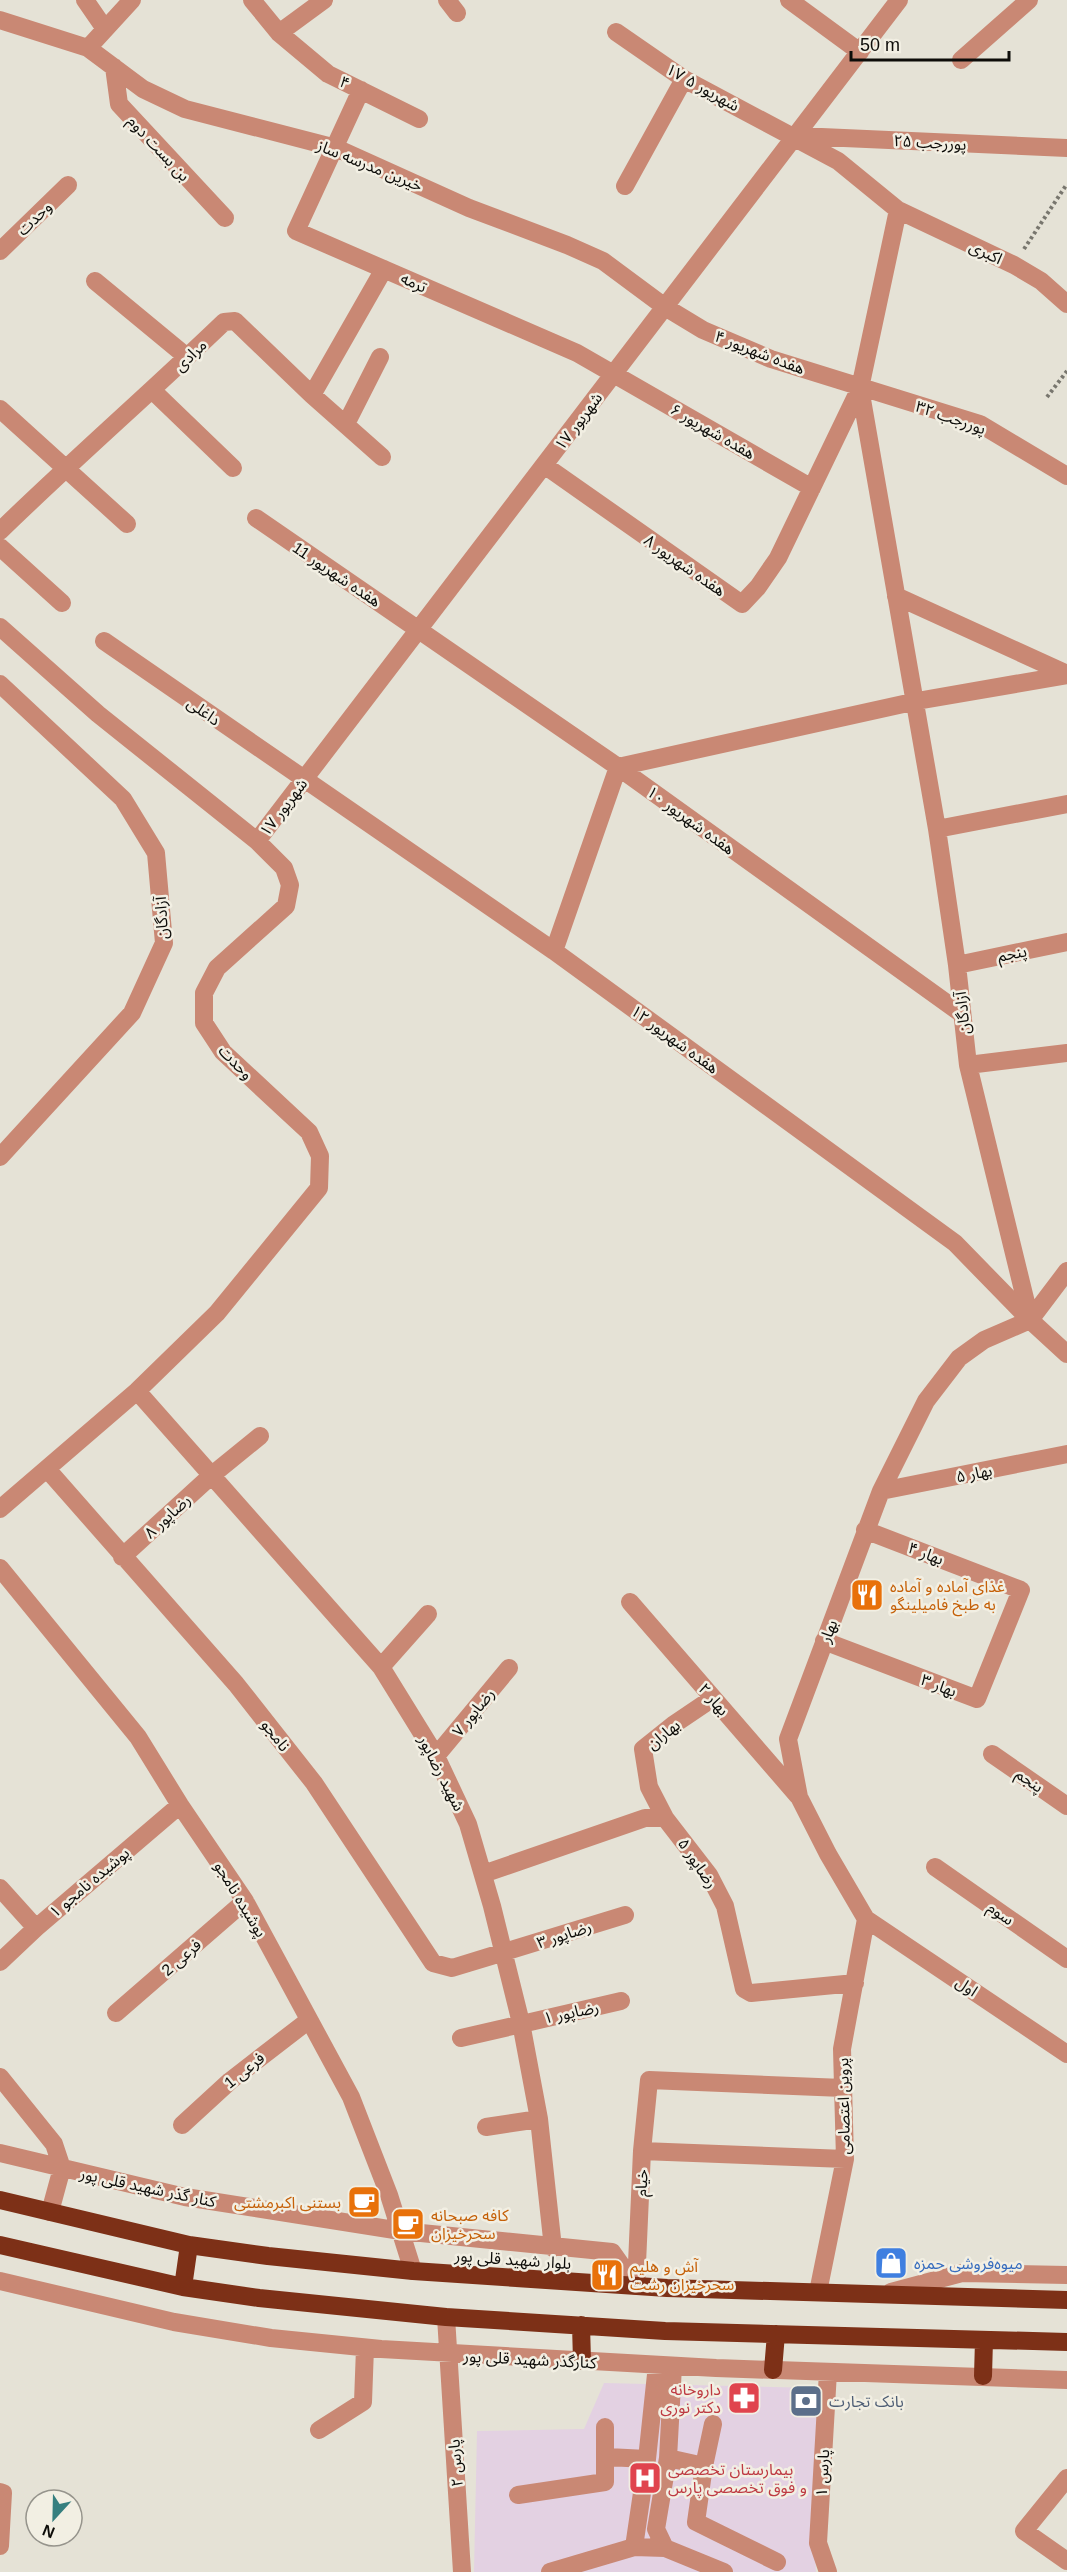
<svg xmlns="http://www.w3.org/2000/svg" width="1067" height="2572" viewBox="0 0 1067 2572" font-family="Helvetica,'Noto Sans Arabic',sans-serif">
<rect width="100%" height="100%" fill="#e5e2d6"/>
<path fill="#e3d1e2" d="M604 2383 816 2388 818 2395 813 2524 816 2572H474L477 2431 584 2429Z"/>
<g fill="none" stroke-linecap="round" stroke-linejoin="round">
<path stroke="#78766e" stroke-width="4" stroke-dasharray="3 3" stroke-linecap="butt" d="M1024 249 1067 184
M1047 397 1067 371"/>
<path stroke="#c98874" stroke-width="18" d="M85 0 105 29
M252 0 279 33 328 74 419 119
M447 0 457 13
M789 0 860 52
M0 20 88 48 143 89 185 109 336 148 469 208 567 245 603 261 665 307 703 330 771 359 980 424 1067 476
M616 32 684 79 838 161 898 210 1014 265 1041 281 1067 304
M279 33 324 0
M88 48 132 0
M961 60 1029 0
M114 67 119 104 225 218
M361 90 296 231 577 353 812 488
M799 136 1067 148
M625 186 684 79
M898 210 860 388 937 829 957 965 968 1065 1030 1319
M0 251 68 185
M95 281 187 357
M152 390 233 468
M312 395 384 269
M0 409 127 524
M346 424 380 357
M544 465 742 604 758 587 778 558 860 388
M256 518 618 767 962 1014
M0 531C73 460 150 393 224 322L235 321 312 395 382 457
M0 547 62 603
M896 596 1067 674
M0 627 98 714 257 841 284 868 290 885 286 906 217 968 204 993V1023L223 1052 309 1132 320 1156 319 1188 217 1313 137 1391 0 1509
M104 641 554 951 955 1243 1030 1320 1067 1354
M0 684 123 799 156 853 164 943 132 1013 0 1157
M937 829 1067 804
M257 841 899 0
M554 951 618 767 917 701 1067 675
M957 965 1067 942
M968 1065 1067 1053
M1067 1271 1030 1320 984 1340 959 1358 926 1401 881 1491 788 1739 799 1797 828 1854 866 1919 1067 2054
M137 1391 381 1667 436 1756 468 1824 492 1906 521 2023 539 2119 553 2248
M47 1469 236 1684 314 1783 433 1963 452 1968 625 1915
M881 1491 1067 1454
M122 1557 212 1475 260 1436
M0 1568 138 1737 180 1805 245 1901 351 2097 389 2195 413 2271
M630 1602 798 1796
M824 1641 977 1699 1021 1590 865 1530
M381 1667 428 1614
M992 1754 1067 1806
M436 1756 509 1668
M665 1818 649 1787 643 1749 673 1725 713 1698
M935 1867 1067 1959
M483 1874 645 1818H665L709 1875 725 1906 744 1989 751 1993 855 1983
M0 1888 36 1928
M0 1962 36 1928 180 1805
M116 2013 245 1901
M461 2038 621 2001
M0 2077 54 2144 62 2168
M182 2125 230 2081 309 2020
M486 2127 539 2119
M642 2151 845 2159
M0 2153 185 2197 401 2231 612 2252 636 2286
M50 2212 62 2168
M0 2281 174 2322 271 2338 381 2349 716 2368 1067 2380
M636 2286 642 2151 649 2080 843 2088
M818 2292 845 2159 842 2049 866 1919
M891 2292 962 2273 1067 2275
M446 2317 462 2572
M828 2372 818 2543 828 2572
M713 2424 704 2466 696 2522 777 2562
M319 2430 363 2402 365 2348
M607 2457 647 2459
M668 2458 704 2466
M1067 2478 1024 2531 1067 2561
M0 2492 3 2493 0 2546
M518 2495 605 2482V2427
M634 2547 647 2459 657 2365
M665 2548 656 2529 668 2458 673 2366
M550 2572 634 2547 665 2548 724 2572"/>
<path stroke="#7d3017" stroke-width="18" d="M0 2200 189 2245 268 2256 413 2271 667 2288 1067 2300
M0 2245 183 2287 259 2298 446 2317 665 2331 1067 2342
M183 2287 189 2245
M581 2325 582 2361
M773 2370 776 2334
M983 2376 984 2340"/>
</g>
<defs>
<g id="restaurant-square" transform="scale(1.725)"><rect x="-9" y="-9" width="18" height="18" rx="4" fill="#e8710a" stroke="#f2efe3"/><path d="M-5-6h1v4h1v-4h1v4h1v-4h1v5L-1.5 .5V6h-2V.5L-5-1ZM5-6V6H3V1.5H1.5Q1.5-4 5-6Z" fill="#fff"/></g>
<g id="cafe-square" transform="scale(1.725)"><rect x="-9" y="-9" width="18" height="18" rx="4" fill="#e8710a" stroke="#f2efe3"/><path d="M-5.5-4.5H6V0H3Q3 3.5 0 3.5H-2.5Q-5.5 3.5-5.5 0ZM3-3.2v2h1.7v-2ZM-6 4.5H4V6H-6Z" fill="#fff"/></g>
<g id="shop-square" transform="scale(1.725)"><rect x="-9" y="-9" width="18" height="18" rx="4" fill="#3f7fe0" stroke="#f2efe3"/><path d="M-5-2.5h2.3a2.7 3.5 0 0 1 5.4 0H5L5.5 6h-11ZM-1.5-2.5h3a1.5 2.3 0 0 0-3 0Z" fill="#fff"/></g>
<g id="pharmacy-square" transform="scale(1.725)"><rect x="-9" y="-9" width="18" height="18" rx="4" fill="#e0444e" stroke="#f2efe3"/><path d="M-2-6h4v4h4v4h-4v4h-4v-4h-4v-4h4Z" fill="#fff"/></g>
<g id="bank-square" transform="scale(1.725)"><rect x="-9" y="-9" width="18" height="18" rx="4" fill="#5c6f8a" stroke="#f2efe3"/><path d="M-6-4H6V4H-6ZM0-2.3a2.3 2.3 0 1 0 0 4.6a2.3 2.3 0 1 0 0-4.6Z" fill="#fff"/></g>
<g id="hospital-square" transform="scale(1.725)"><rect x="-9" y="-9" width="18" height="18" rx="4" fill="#e0444e" stroke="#f2efe3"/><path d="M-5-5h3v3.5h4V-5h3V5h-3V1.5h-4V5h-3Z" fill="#fff"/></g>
</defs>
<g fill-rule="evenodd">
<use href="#restaurant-square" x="867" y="1595"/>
<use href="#cafe-square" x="364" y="2202"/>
<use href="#cafe-square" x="408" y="2224"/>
<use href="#shop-square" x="891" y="2263"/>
<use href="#restaurant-square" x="607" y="2275"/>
<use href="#pharmacy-square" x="744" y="2398"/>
<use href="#bank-square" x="806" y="2401"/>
<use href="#hospital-square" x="645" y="2478"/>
</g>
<g text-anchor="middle" stroke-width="5" stroke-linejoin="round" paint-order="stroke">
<g font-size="16" fill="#0d0c09" stroke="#f2efe3">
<text transform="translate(345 82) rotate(25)" y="6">۴</text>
<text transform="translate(703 87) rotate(29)" y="6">۱۷ شهریور ۵</text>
<text transform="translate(930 142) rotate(3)" y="6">پوررجب ۲۵</text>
<text transform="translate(159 148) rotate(47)" y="6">بن بست دوم</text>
<text transform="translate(370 165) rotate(22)" y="6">خیرین مدرسه ساز</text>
<text transform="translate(34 218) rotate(-44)" y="6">وحدت</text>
<text transform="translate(986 252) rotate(25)" y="6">اکبری</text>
<text transform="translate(414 282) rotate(24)" y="6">ترمه</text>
<text transform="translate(760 352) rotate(21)" y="6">هفده شهریور ۴</text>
<text transform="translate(190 355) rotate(-44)" y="6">مرادی</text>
<text transform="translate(951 417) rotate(19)" y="6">پوررجب ۳۲</text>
<text transform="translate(578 421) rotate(-53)" y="6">۱۷ شهریور</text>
<text transform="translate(713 431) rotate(30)" y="6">هفده شهریور ۶</text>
<text transform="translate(685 565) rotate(35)" y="6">هفده شهریور ۸</text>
<text transform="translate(337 574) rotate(34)" y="6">هفده شهریور 11</text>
<text transform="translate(204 711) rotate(35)" y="6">داغلی</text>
<text transform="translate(283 807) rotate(-53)" y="6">۱۷ شهریور</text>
<text transform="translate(691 820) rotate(36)" y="6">هفده شهریور ۱۰</text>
<text transform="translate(161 918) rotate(-93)" y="6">آزادگان</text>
<text transform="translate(1012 953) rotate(-11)" y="6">پنجم</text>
<text transform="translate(962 1013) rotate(-96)" y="6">آزادگان</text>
<text transform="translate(675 1039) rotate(36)" y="6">هفده شهریور ۱۲</text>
<text transform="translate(236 1062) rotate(46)" y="6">وحدت</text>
<text transform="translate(974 1473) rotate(-11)" y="6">بهار ۵</text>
<text transform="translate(167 1516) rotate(-43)" y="6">رضاپور ۸</text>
<text transform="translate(926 1553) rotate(21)" y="6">بهار ۴</text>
<text transform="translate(828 1631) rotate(-69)" y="6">بهار</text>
<text transform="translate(939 1685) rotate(21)" y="6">بهار ۳</text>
<text transform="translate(714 1699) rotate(49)" y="6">بهار ۲</text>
<text transform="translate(473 1712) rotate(-51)" y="6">رضاپور ۷</text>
<text transform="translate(663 1734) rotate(-39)" y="6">بهاران</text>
<text transform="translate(276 1735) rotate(52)" y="6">نامجو</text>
<text transform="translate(442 1773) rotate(63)" y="6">شهید رضاپور</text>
<text transform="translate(1030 1780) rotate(35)" y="6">پنجم</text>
<text transform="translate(698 1863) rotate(56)" y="6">رضاپور ۵</text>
<text transform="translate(89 1882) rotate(-40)" y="6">پوشیده نامجو ۱</text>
<text transform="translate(241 1899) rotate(59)" y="6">پوشیده نامجو</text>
<text transform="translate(1001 1913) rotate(35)" y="6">سوم</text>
<text transform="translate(564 1934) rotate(-18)" y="6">رضاپور ۳</text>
<text transform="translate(181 1957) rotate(-41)" y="6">فرعی 2</text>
<text transform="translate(967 1986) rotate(34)" y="6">اول</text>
<text transform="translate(571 2012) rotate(-12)" y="6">رضاپور ۱</text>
<text transform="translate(244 2070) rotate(-39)" y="6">فرعی 1</text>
<text transform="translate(843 2106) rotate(-91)" y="6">پروین اعتصامی</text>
<text transform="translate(641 2183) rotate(-88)" y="6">خیام</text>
<text transform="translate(148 2187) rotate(12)" y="6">کنار گذر شهید قلی پور</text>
<text transform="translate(513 2259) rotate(4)" y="6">بلوار شهید قلی پور</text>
<text transform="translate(530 2359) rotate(3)" y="6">کنارگذر شهید قلی پور</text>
<text transform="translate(455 2463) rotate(-94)" y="6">پارس ۲</text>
<text transform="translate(822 2473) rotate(-87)" y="6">پارس ۱</text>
</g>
<g font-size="16" fill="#c56008" stroke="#f2efe3" text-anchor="start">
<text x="890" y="1592">غذای آماده و آماده<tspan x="890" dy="18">به طبخ فامیلینگو</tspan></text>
<text x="341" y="2208" text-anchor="end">بستنی اکبرمشتی</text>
<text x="431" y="2221">کافه صبحانه<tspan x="431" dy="18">سحرخیزان</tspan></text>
<text x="630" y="2272">آش و هلیم<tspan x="630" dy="18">سحرخیزان رشت</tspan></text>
</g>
<g font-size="16" fill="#366cbe" stroke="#f2efe3" text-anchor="start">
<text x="914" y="2269">میوه‌فروشی حمزه</text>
</g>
<g font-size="16" fill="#be3a42" stroke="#f2efe3" text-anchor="end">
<text x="721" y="2395">داروخانه<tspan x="721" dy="18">دکتر نوری</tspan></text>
<text x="668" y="2475" text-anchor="start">بیمارستان تخصصی<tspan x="668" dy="18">و فوق تخصصی پارس</tspan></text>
</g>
<g font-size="16" fill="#4e5e75" stroke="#f2efe3" text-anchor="start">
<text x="829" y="2407">بانک تجارت</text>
</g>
</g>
<g transform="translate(54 2518) rotate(202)"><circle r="28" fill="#f2efe3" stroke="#96948c" stroke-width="1.5"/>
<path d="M0-4.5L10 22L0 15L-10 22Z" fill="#367f7f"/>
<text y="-9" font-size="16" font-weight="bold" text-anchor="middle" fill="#0d0c09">N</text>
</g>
<path d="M851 51v9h158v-9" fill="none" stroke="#0d0c09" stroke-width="3"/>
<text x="860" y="51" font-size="18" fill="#0d0c09" stroke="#f2efe3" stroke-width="4.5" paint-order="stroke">50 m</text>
</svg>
